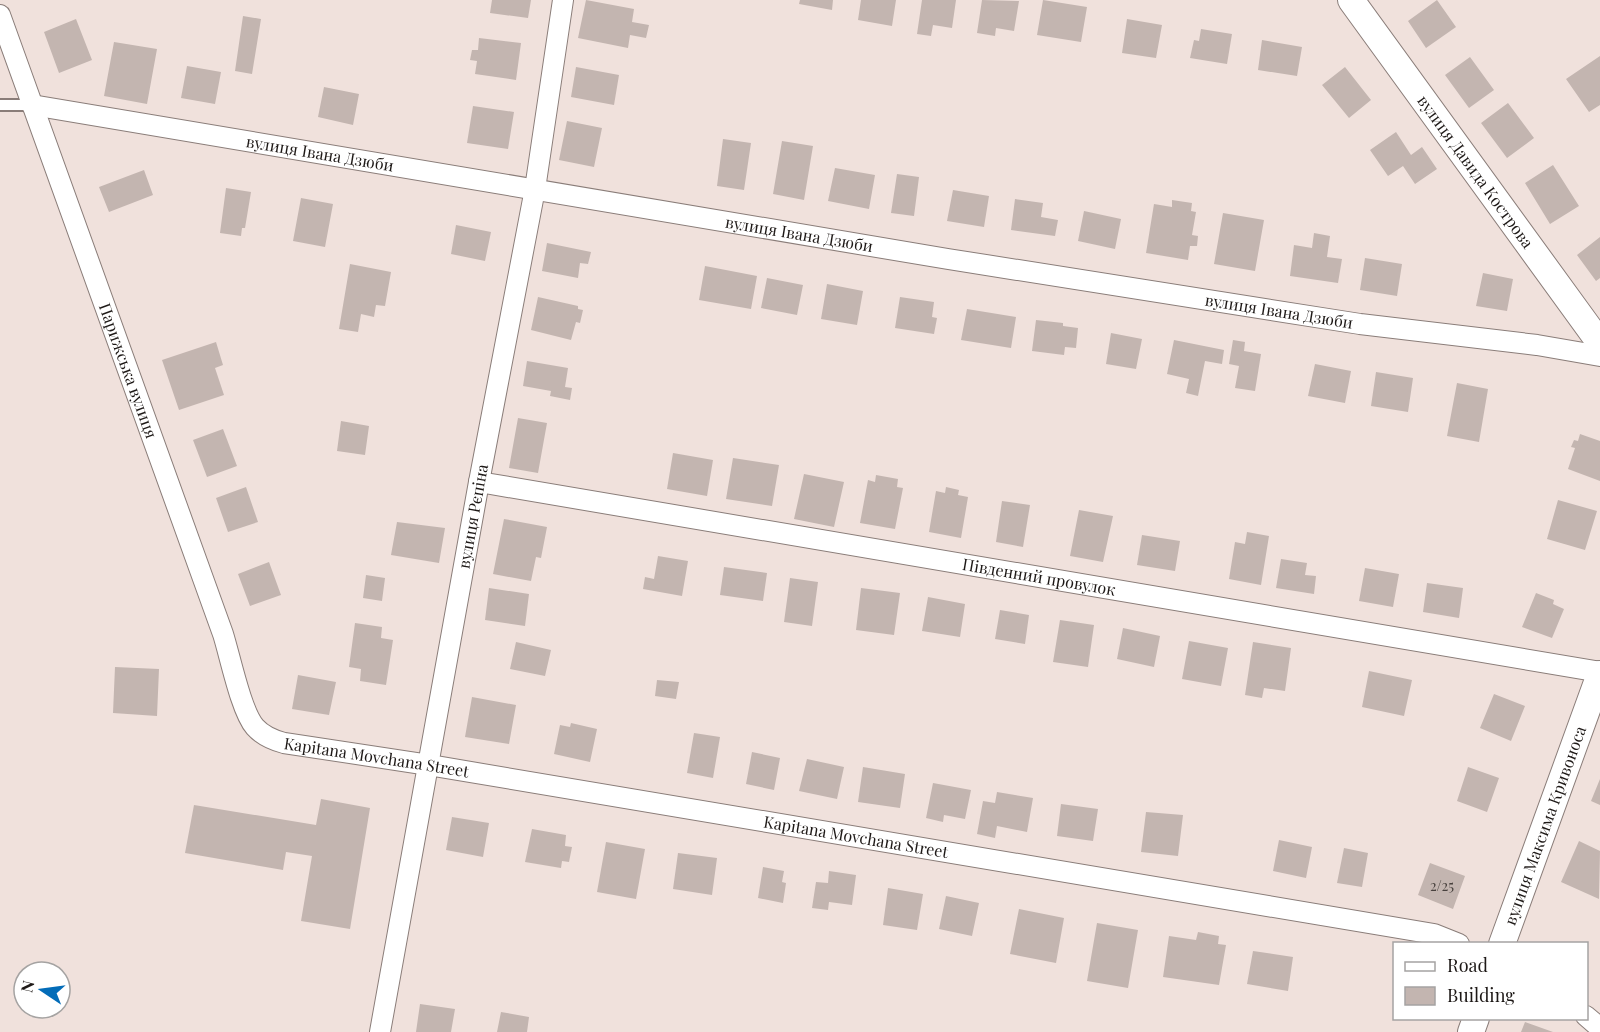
<svg xmlns="http://www.w3.org/2000/svg" width="1600" height="1032" viewBox="0 0 1600 1032" font-family="'Playfair Display',serif">
<rect width="100%" height="100%" fill="#f0e1dc"/>
<path fill="#c3b5b0" d="M492 0H531L528 18 490 13Z
M586 0 634 9 632 22 649 25 646 38 630 35 628 48 578 38Z
M800 0H833L832 10 799 4Z
M861 0H896L892 26 858 20Z
M922 0H956L952 28 933 25 931 36 917 34Z
M982 0 1019 1 1014 31 996 28 995 36 977 33Z
M1043 0 1087 7 1081 42 1037 35Z
M1437 0 1456 27 1426 48 1408 21Z
M243 16 261 19 252 74 235 71Z
M76 19 92 60 59 73 44 32Z
M1127 19 1162 25 1156 58 1122 53Z
M1201 29 1232 34 1227 64 1190 58 1194 40 1199 41Z
M479 38 521 43 516 80 475 74 477 61 470 60 472 50H478Z
M1262 40 1302 47 1297 76 1258 70Z
M114 42 157 49 147 104 104 96Z
M1600 56V105L1589 112 1566 79Z
M1470 57 1494 90 1469 108 1445 75Z
M187 66 221 72 215 104 181 98Z
M576 67 619 75 614 105 571 97Z
M1345 67 1371 100 1349 118 1322 85Z
M324 87 359 94 353 125 318 117Z
M1508 103 1534 138 1507 158 1481 123Z
M473 106 514 112 508 149 467 143Z
M567 121 602 128 594 167 559 160Z
M1396 132 1411 155 1422 147 1437 169 1415 184 1403 166 1388 176 1370 150Z
M723 139 751 143 744 190 717 186Z
M782 141 813 146 804 200 773 194Z
M1553 165 1579 206 1550 224 1525 183Z
M835 168 875 175 869 209 828 201Z
M144 170 153 195 109 212 99 187Z
M897 174 919 177 914 216 891 213Z
M226 188 251 192 245 228H242L241 236 220 233Z
M953 190 989 196 984 227 947 221Z
M301 198 333 204 325 247 293 241Z
M1015 199 1043 203 1041 217 1058 220 1055 236 1011 230Z
M1172 200 1192 203 1191 211 1196 212 1192 235 1198 236 1197 246H1190L1188 260 1146 253 1154 204 1172 207Z
M1084 211 1121 219 1115 249 1078 241Z
M1223 213 1264 220 1255 271 1214 264Z
M456 225 491 232 485 261 451 254Z
M1314 233 1330 236 1327 257 1342 259 1338 283 1290 276 1294 245 1312 248Z
M1600 237V278L1596 281 1577 255Z
M547 243 591 252 588 264 580 263 578 278 542 271Z
M1365 258 1402 264 1397 296 1360 290Z
M350 264 391 272 385 306 376 305 374 317 361 314 358 332 339 329Z
M705 266 757 276 751 309 699 300Z
M1483 273 1513 279 1507 311 1476 306Z
M767 278 803 285 797 315 761 308Z
M827 284 863 291 857 325 821 319Z
M538 297 578 306V309L583 310 580 323 576 322 571 340 531 330Z
M900 297 934 302 932 317 937 318 934 334 895 328Z
M967 309 1016 317 1011 348 961 340Z
M1036 320 1063 323V326L1078 328 1076 348 1065 347 1064 355 1032 351Z
M1111 333 1142 339 1136 369 1106 364Z
M1174 340 1224 350 1222 364 1205 361 1198 396 1186 393 1189 379 1167 374Z
M1233 340 1245 342 1244 351 1261 354 1255 391 1235 388 1239 366 1229 364Z
M216 342 223 365 215 368 224 395 179 410 162 360Z
M527 361 568 368 565 387 572 388 570 400 550 396 551 391 523 386Z
M1315 364 1351 371 1345 403 1308 396Z
M1376 372 1413 378 1408 412 1371 406Z
M1457 383 1488 389 1479 442 1447 436Z
M518 418 547 423 538 473 509 468Z
M341 421 369 426 365 455 337 451Z
M223 429 237 466 207 477 193 440Z
M1580 434 1600 441V481L1568 469 1575 448 1571 447 1574 440 1578 441Z
M673 453 713 460 707 496 667 489Z
M733 458 779 465 772 506 726 499Z
M804 474 844 482 834 527 794 519Z
M876 475 898 479 897 487 903 488 895 529 860 523 868 480 875 482Z
M246 487 258 522 228 532 216 498Z
M946 487 959 490 958 495 968 497 961 538 929 532 936 491 945 493Z
M1558 500 1597 511 1585 550 1547 539Z
M1002 501 1030 505 1023 547 996 542Z
M1079 510 1113 516 1103 562 1070 556Z
M504 519 547 527 541 558 536 557 531 581 493 574Z
M397 522 445 528 439 563 391 555Z
M1247 532 1269 536 1261 585 1229 579 1235 542 1245 544Z
M1142 535 1180 541 1175 571 1137 565Z
M658 556 688 561 682 596 643 589 645 577 654 579Z
M1281 559 1307 563 1305 575 1316 576 1314 594 1276 588Z
M269 562 281 595 250 606 238 574Z
M724 567 767 573 763 601 720 595Z
M1365 568 1399 574 1393 607 1359 601Z
M366 575 385 578 382 601 363 598Z
M790 578 818 582 812 626 784 622Z
M1427 583 1463 588 1459 618 1423 612Z
M489 588 529 594 525 626 485 620Z
M861 588 900 593 894 635 856 630Z
M1536 593 1554 600 1553 604 1564 609 1552 638 1522 627Z
M928 597 965 604 960 637 922 631Z
M1000 610 1029 615 1025 644 995 639Z
M1060 620 1094 625 1088 667 1053 662Z
M355 623 382 627 381 638 393 640 386 685 360 681 361 669 349 667Z
M1123 628 1160 636 1154 667 1117 659Z
M1189 641 1228 648 1221 686 1182 679Z
M516 642 551 650 545 676 510 669Z
M1253 642 1291 648 1285 691 1264 688 1262 698 1245 695Z
M115 667 159 669 157 716 113 713Z
M1369 671 1412 680 1404 716 1362 707Z
M298 675 336 682 329 715 292 709Z
M657 680 679 682 676 699 655 696Z
M1494 694 1525 706 1511 741 1480 728Z
M472 697 516 705 509 744 465 737Z
M571 723 597 729 590 762 554 754 560 725 570 727Z
M694 733 720 737 713 778 687 773Z
M752 752 780 758 774 790 746 784Z
M807 759 844 767 837 799 799 791Z
M863 767 905 774 900 808 858 802Z
M1468 767 1499 778 1487 812 1457 801Z
M1600 779V805L1591 801Z
M933 783 971 790 965 819 944 815 943 822 926 818Z
M997 792 1033 798 1027 832 997 826 995 838 977 834 983 801 995 803Z
M321 799 370 808 350 929 301 921 312 856 286 852 283 870 185 853 194 805 316 825Z
M1061 804 1098 809 1093 841 1057 836Z
M1146 812 1183 815 1178 856 1141 852Z
M452 817 489 823 483 857 446 850Z
M532 829 566 835 565 846 572 847 569 862 562 861 561 868 525 862Z
M1279 840 1312 847 1306 878 1273 871Z
M1579 841 1600 851 1599 899 1561 882Z
M606 842 645 849 636 899 597 892Z
M1344 848 1368 853 1362 887 1337 883Z
M678 853 717 858 712 895 673 889Z
M1430 863 1465 876 1453 909 1418 895Z
M763 867 784 871 782 882 786 883 783 903 758 898Z
M829 871 856 875 852 905 829 902 828 910 812 908 816 882 828 883Z
M888 888 923 894 917 930 883 925Z
M946 896 979 903 972 936 939 929Z
M1019 909 1064 918 1056 963 1010 954Z
M1097 923 1138 930 1128 988 1087 981Z
M1198 932 1219 936 1218 944 1226 945 1219 985 1163 977 1169 936 1196 940Z
M1253 951 1293 957 1288 991 1247 984Z
M420 1004 455 1009 451 1032H416Z
M501 1012 529 1017 527 1032H497Z
M1525 1022 1553 1032H1521Z"/>
<g fill="none" stroke-linecap="round" stroke-linejoin="round">
<g stroke="#8a7d79" stroke-width="14">
<path id="service" d="M0 105H32"/>
</g>
<g stroke="#8a7d79" stroke-width="22">
<g id="minor">
<path id="s1" d="M0 15 223 634C230 656 241 711 255 727 263 736 273 740 284 743L429 765 1434 934 1459 944"/>
<path id="s2" d="M32 105 948 259 1360 324 1537 345 1600 356"/>
<path id="s3" d="M479 482 1600 672"/>
<path d="M1586 1016 1600 1028"/>
<path id="s4" d="M380 1032 479 482 535 189 563 0"/>
</g>
</g>
<g stroke="#8a7d79" stroke-width="28">
<g id="tertiary">
<path id="s5" d="M1351 0 1600 343"/>
<path id="s6" d="M1502 944 1600 674"/>
<path d="M1471 1032 1476 1018"/>
</g>
</g>
<use href="#service" stroke="#fff" stroke-width="10"/>
<use href="#minor" stroke="#fff" stroke-width="20"/>
<use href="#tertiary" stroke="#fff" stroke-width="26"/>
</g>
<g text-anchor="middle" stroke-width="4.5" stroke-linejoin="round" paint-order="stroke">
<g font-size="14" fill="#47403d">
<text x="1442" y="891">2/25</text>
</g>
<g font-size="16" fill="#1e1917" stroke="#fff">
<text dy="6" stroke="none"><textPath href="#s2" startOffset="292">вулиця Івана Дзюби</textPath></text>
<text dy="6" stroke="none"><textPath href="#s5" startOffset="212">вулиця Давида Кострова</textPath></text>
<text dy="6" stroke="none"><textPath href="#s2" startOffset="778">вулиця Івана Дзюби</textPath></text>
<text dy="6" stroke="none"><textPath href="#s2" startOffset="1264">вулиця Івана Дзюби</textPath></text>
<text dy="6" stroke="none"><textPath href="#s1" startOffset="378">Парижська вулиця</textPath></text>
<text dy="6" stroke="none"><textPath href="#s4" startOffset="524">вулиця Рєпіна</textPath></text>
<text dy="6" stroke="none"><textPath href="#s3" startOffset="568">Південний провулок</textPath></text>
<text dy="6" stroke="none"><textPath href="#s1" startOffset="884">Kapitana Movchana Street</textPath></text>
<text dy="6" stroke="none"><textPath href="#s6" startOffset="126">вулиця Максима Кривоноса</textPath></text>
<text dy="6" stroke="none"><textPath href="#s1" startOffset="1370">Kapitana Movchana Street</textPath></text>
</g>
</g>
<rect x="1393" y="942" width="195" height="78" fill="#ffffff" stroke="#a5a3a2" stroke-width="1.5"/>
<rect x="1405" y="962" width="30" height="9" fill="#ffffff" stroke="#a5a3a2" stroke-width="1.5"/>
<text x="1447" y="972" font-size="18" fill="#1e1917">Road</text>
<rect x="1405" y="987" width="30" height="18" fill="#c3b5b0" stroke="#a5a3a2" stroke-width="1.5"/>
<text x="1447" y="1002" font-size="18" fill="#1e1917">Building</text>
<g transform="translate(42 990) rotate(283)"><circle r="28" fill="#ffffff" stroke="#a5a3a2" stroke-width="1.5"/>
<path d="M0-4.5L10 22L0 15L-10 22Z" fill="#036cb8"/>
<text y="-9" font-size="16" font-weight="bold" text-anchor="middle" fill="#1e1917">N</text>
</g>
</svg>
